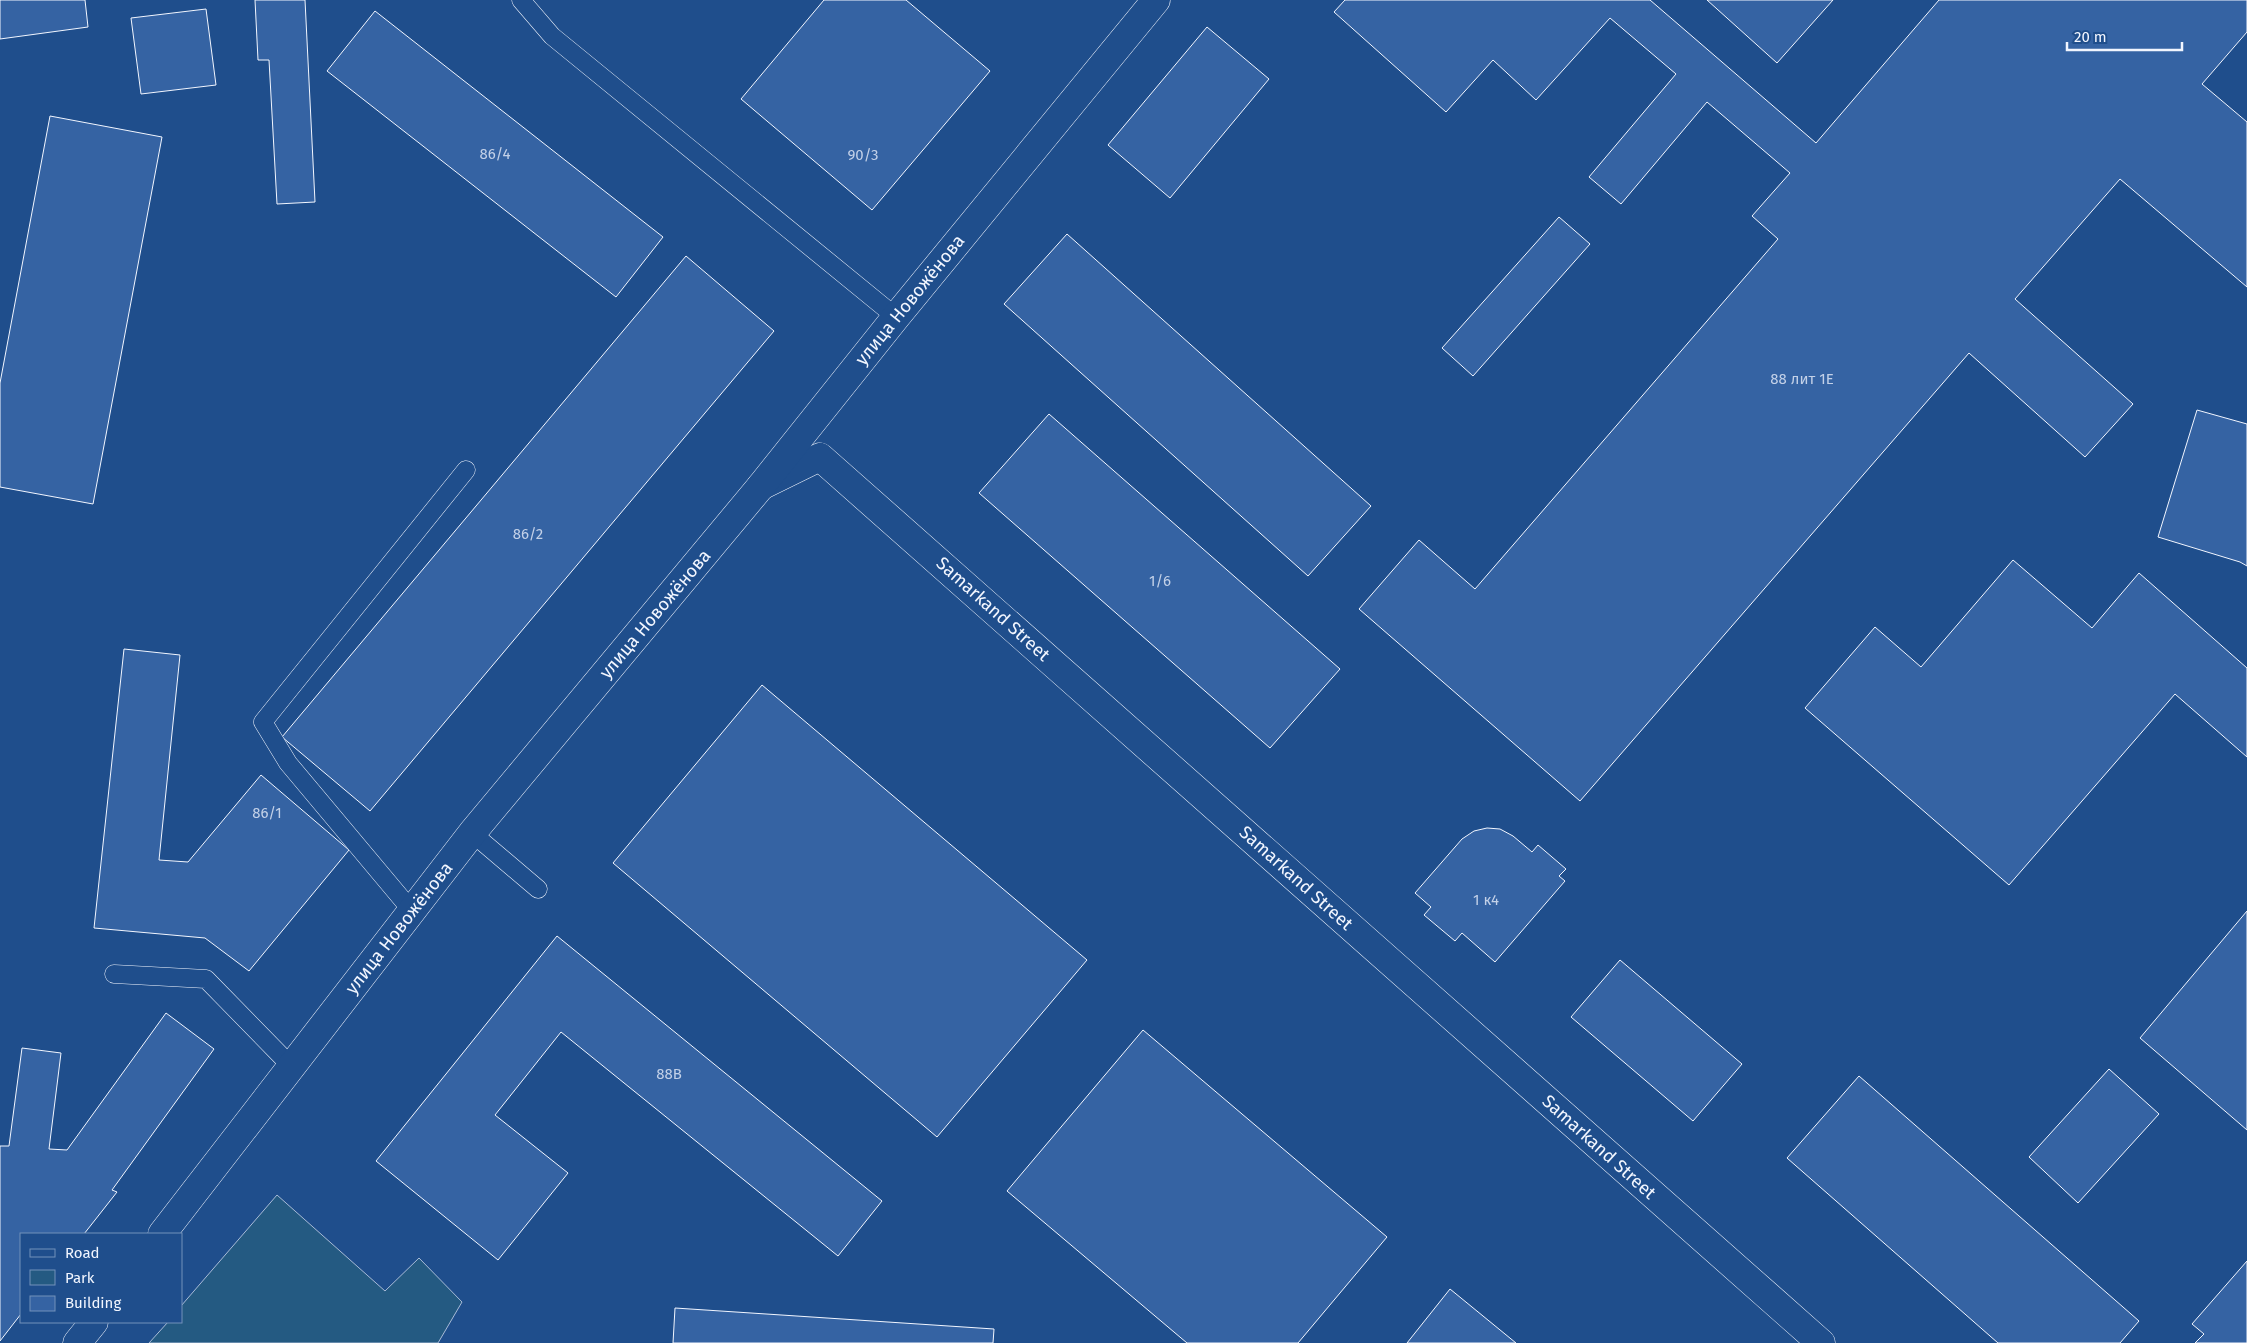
<svg xmlns="http://www.w3.org/2000/svg" width="2247" height="1343" viewBox="0 0 2247 1343" font-family="'Fira Sans',sans-serif">
<rect width="100%" height="100%" fill="#1f4e8c"/>
<path fill="#245a82" stroke="#a8bbd7" d="M277 1195 385 1291 419 1258 462 1302 438 1343H149L168 1322H181V1306Z"/>
<path fill="#3563a3" stroke="#f2f6ff" d="M0 0H85L88 27 0 39Z
M255 0H305L315 202 277 204 269 60H258Z
M824 0H906L990 71 872 210 741 99Z
M1345 0H1650L1816 143 1939 0H2247V32L2202 84 2247 122V287L2120 179 2015 299 2133 404 2085 457 1969 353 1580 801 1359 609 1419 540 1475 589 1778 239 1752 216 1790 173 1707 102 1621 204 1589 177 1676 74 1610 18 1536 100 1493 60 1446 112 1334 12Z
M1707 0H1833L1777 63Z
M206 9 216 85 141 94 131 18Z
M375 11 663 237 616 297 327 71Z
M1207 27 1269 79 1170 198 1108 145Z
M50 116 162 137 93 504 0 487V383Z
M1559 217 1590 244 1473 376 1442 348Z
M1067 234 1371 506 1308 576 1004 304Z
M686 256 774 331 370 811 282 737Z
M2197 410 2247 424V566L2240 562 2158 537Z
M1049 414 1340 669 1270 748 979 493Z
M2013 560 2092 628 2139 573 2247 668V757L2175 694 2009 885 1805 708 1875 627 1921 667Z
M124 649 180 655 159 860 188 862 261 775 349 850 249 971 205 938 94 928Z
M762 685 1087 960 937 1137 613 863Z
M1487 828 1500 829 1513 836 1532 852 1538 845 1566 869 1559 876 1565 881 1495 962 1462 933 1455 941 1424 915 1431 907 1415 893 1462 839 1474 831Z
M2247 911V1130L2140 1038Z
M557 936 882 1201 838 1256 561 1032 495 1115 568 1173 498 1260 376 1161Z
M1620 960 1742 1064 1693 1121 1571 1017Z
M166 1013 214 1049 112 1190 117 1192 84 1234H21V1314L0 1341V1146H9L22 1048 61 1053 49 1149 67 1150Z
M1143 1030 1387 1237 1298 1343H1187L1007 1191Z
M2109 1069 2159 1114 2078 1203 2029 1157Z
M1859 1076 2139 1321 2120 1343H1998L1787 1158Z
M2247 1261V1343H2195L2204 1334 2192 1324Z
M1450 1289 1516 1343H1407Z
M675 1308 994 1329 993 1343H673Z"/>
<g fill="none" stroke-linecap="round" stroke-linejoin="round">
<g stroke="#f2f6ff" stroke-width="19">
<path id="service" d="M521 0 552 36 896 317
M472 833 538 889
M412 911 288 763 263 722 466 470
M114 974 206 979 292 1067"/>
</g>
<g stroke="#f2f6ff" stroke-width="29">
<path id="minor" d="M761 486 820 457 1821 1343"/>
</g>
<g stroke="#f2f6ff" stroke-width="29">
<path id="tertiary" d="M162 1234 472 833 761 486 896 317 1156 0
M77 1343 94 1322"/>
</g>
<use href="#service" stroke="#1f4e8c" stroke-width="18"/>
<use href="#minor" stroke="#1f4e8c" stroke-width="28"/>
<use href="#tertiary" stroke="#1f4e8c" stroke-width="28"/>
</g>
<g text-anchor="middle" stroke-width="4" stroke-linejoin="round" paint-order="stroke">
<g font-size="15" fill="#c3d1e8">
<text x="495" y="159">86/4</text>
<text x="863" y="160">90/3</text>
<text x="1802" y="384">88 лит 1Е</text>
<text x="528" y="539">86/2</text>
<text x="1160" y="586">1/6</text>
<text x="267" y="818">86/1</text>
<text x="1486" y="905">1 к4</text>
<text x="669" y="1079">88В</text>
</g>
<g font-size="18" fill="#f2f6ff" stroke="#1f4e8c">
<text transform="translate(910 300) rotate(-51)" y="6">улица Новожёнова</text>
<text transform="translate(993 609) rotate(42)" y="6">Samarkand Street</text>
<text transform="translate(655 614) rotate(-50)" y="6">улица Новожёнова</text>
<text transform="translate(1296 878) rotate(42)" y="6">Samarkand Street</text>
<text transform="translate(399 928) rotate(-52)" y="6">улица Новожёнова</text>
<text transform="translate(1599 1147) rotate(42)" y="6">Samarkand Street</text>
</g>
</g>
<rect x="20" y="1233" width="162" height="90" fill="#1f4e8c" stroke="#7391ba"/>
<rect x="30" y="1249" width="25" height="8" fill="#1f4e8c" stroke="#7391ba"/>
<text x="65" y="1258" font-size="15" fill="#f2f6ff">Road</text>
<rect x="30" y="1270" width="25" height="15" fill="#245a82" stroke="#7391ba"/>
<text x="65" y="1283" font-size="15" fill="#f2f6ff">Park</text>
<rect x="30" y="1296" width="25" height="15" fill="#3563a3" stroke="#7391ba"/>
<text x="65" y="1308" font-size="15" fill="#f2f6ff">Building</text>
<path d="M2067 42v8h115v-8" fill="none" stroke="#f2f6ff" stroke-width="2.5"/>
<text x="2074" y="42" font-size="15" fill="#f2f6ff" stroke="#1f4e8c" stroke-width="4" paint-order="stroke">20 m</text>
</svg>
